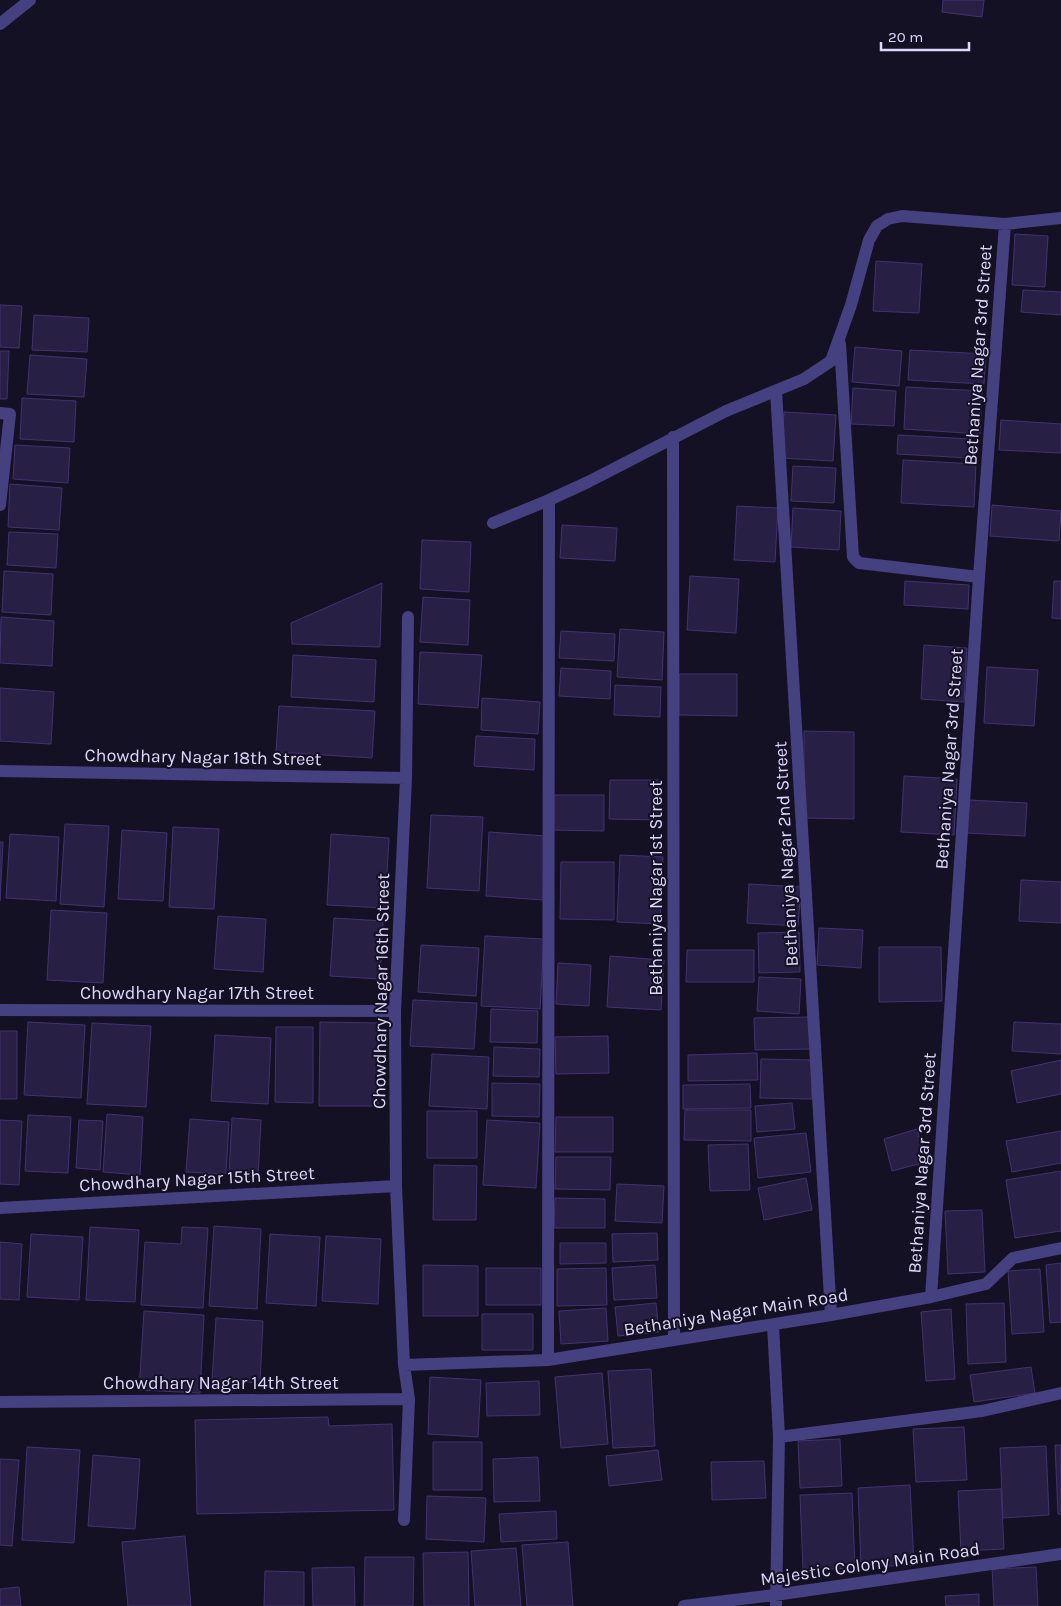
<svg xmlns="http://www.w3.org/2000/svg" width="1061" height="1606" viewBox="0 0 1061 1606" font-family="Karla,sans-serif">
<rect width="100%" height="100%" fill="#151125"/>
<path fill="#281f45" stroke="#41336f" d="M943 0H984L982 17 942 12Z
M1015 234 1048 236 1045 287 1012 285Z
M876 261 922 264 919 313 873 311Z
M1023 290 1061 292V315L1021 312Z
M0 305 22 306 19 348 0 347Z
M34 315 89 318 87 352 32 350Z
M855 347 902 351 899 386 852 382Z
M910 350 986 354 984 384 908 380Z
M0 351H9L7 399H0Z
M30 355 87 359 84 397 27 394Z
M906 387 982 391 980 434 904 429Z
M853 388 896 391 894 426 851 424Z
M22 398 76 401 74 442 20 439Z
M784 412 836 415 833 461 781 458Z
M1001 420 1061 424V453L999 450Z
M898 435 971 439 970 458 897 454Z
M15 445 70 448 68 483 13 479Z
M903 460 976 464 974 507 901 503Z
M793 466 836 468 834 503 791 501Z
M10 484 62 488 59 530 8 527Z
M992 505 1061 511 1059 541 990 536Z
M737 506 778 508 775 562 734 560Z
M793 508 841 511 839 550 791 547Z
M562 525 617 528 615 561 560 558Z
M9 532 58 534 56 568 7 565Z
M422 540 471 542 469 592 420 589Z
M4 571 53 574 51 615 2 612Z
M690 576 739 579 736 633 687 630Z
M905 581 969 585 968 609 904 605Z
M1054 581H1061V619L1052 618Z
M382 583 380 647 292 644 291 623Z
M423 597 470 600 468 645 420 642Z
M1 617 54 621 52 666 0 663Z
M620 629 664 632 662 680 617 677Z
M561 631 615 634 614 661 559 658Z
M924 645 967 648 964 702 921 699Z
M420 652 482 655 478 708 418 704Z
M293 655 376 660 374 702 291 697Z
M987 667 1038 670 1034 726 984 723Z
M561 668 611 671 610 699 559 696Z
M679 674H737V716L679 715Z
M615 685 661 687 660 717 614 715Z
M0 688 54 692 51 744 0 741Z
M482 698 540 702 538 734 481 730Z
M279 706 375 711 372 758 276 752Z
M804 731 854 732V819L804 818Z
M476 736 535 739 534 770 474 766Z
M904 776 957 779 954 835 901 832Z
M610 780H659L658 820 609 819Z
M551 795H604V831L551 830Z
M969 800 1027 803 1025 836 966 833Z
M431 815 483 817 479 891 427 888Z
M65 824 109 826 104 907 60 904Z
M173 827 219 829 214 909 169 907Z
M122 830 167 833 163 901 118 899Z
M489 832 546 836 543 900 486 896Z
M10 834 59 837 56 901 6 898Z
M331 834 389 838 385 908 327 905Z
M0 842H3L0 901Z
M620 855 663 857 660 924 617 922Z
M561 862H614V920L560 919Z
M1021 880 1061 882V923L1019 921Z
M749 884 801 887 798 926 747 923Z
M51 910 107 913 103 983 47 980Z
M218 916 266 919 263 972 214 969Z
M334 918 383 921 380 979 330 976Z
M819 928 863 930 861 968 817 965Z
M799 932 800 972 759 973 758 933Z
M485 936 544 939 540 1009 481 1006Z
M421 945 479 948 476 996 418 992Z
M879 947H941L942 1001 879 1002Z
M687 950H754V982H686Z
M610 956 664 960 661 1010 607 1007Z
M558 963 591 965 589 1006 556 1004Z
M759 977 801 979 799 1014 757 1011Z
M413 1000 477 1003 474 1049 410 1046Z
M491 1009 538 1011 537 1043 490 1042Z
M809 1017 810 1049 755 1050 754 1018Z
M28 1022 85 1025 81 1098 24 1095Z
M320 1022 379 1023 378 1106H319Z
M1014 1022 1061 1024V1054L1012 1051Z
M92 1023 151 1026 146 1107 87 1104Z
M276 1027H313V1103L275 1102Z
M0 1031H17V1099H0Z
M215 1035 271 1038 268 1104 211 1101Z
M608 1036 609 1073 556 1074 555 1037Z
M494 1047 540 1049 539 1077 493 1076Z
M757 1053 758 1080 688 1081V1055Z
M432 1054 489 1057 487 1109 429 1106Z
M761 1059 812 1060V1099L760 1098Z
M1061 1060V1094L1017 1103 1011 1071Z
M492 1083 540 1084 539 1117 492 1116Z
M750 1084 751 1108 683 1109V1085Z
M792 1103 795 1129 757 1132 755 1106Z
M685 1110H751V1141L684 1140Z
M427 1111H477V1158H427Z
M107 1114 143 1117 140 1175 103 1172Z
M28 1115 71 1117 68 1173 25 1171Z
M556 1117H613V1152H555Z
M232 1118 261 1120 258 1177 229 1175Z
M190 1119 229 1122 226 1174 186 1172Z
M0 1120 22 1121 19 1185 0 1184Z
M79 1120 103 1121 100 1170 76 1168Z
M487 1120 540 1123 536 1188 483 1185Z
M917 1129 926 1162 892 1171 884 1139Z
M1061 1131V1163L1012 1172 1006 1141Z
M806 1133 811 1172 758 1178 754 1138Z
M748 1144 750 1190 710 1191 708 1145Z
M556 1157H611L610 1190 555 1189Z
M434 1165 477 1166 476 1220H433Z
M1061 1171V1231L1015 1238 1006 1180Z
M806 1178 812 1210 764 1220 758 1188Z
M617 1184 664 1186 662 1223 615 1221Z
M555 1198 605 1199V1228H554Z
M982 1210 985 1272 948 1274 945 1211Z
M214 1226 261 1229 257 1309 209 1306Z
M90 1227 139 1230 135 1302 86 1300Z
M182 1227 208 1228 203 1308 141 1305 145 1242 181 1244Z
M657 1233 658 1260 613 1262 612 1234Z
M31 1234 83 1237 79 1300 27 1297Z
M270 1234 320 1237 316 1306 266 1303Z
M326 1236 381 1239 378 1304 322 1301Z
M0 1242 22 1244 19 1300 0 1299Z
M560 1243H606V1263L560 1264Z
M1061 1263V1322L1050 1323 1046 1265Z
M423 1265 478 1266V1316H423Z
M655 1265 657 1298 614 1300 612 1268Z
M486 1268H541V1305H486Z
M606 1268 607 1305 557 1306V1269Z
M1040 1269 1044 1332 1012 1334 1008 1271Z
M656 1303 659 1332 618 1336 615 1307Z
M1004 1303 1006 1362 968 1364 966 1304Z
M606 1308 608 1341 561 1344 559 1311Z
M951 1309 955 1379 926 1381 921 1312Z
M144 1311 204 1315 200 1393 139 1390Z
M482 1314H533V1350H482Z
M216 1318 263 1321 260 1383 212 1380Z
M1031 1367 1035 1393 974 1402 970 1375Z
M651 1369 655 1446 613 1448 608 1371Z
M602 1373 608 1444 561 1448 555 1377Z
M430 1377 481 1380 478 1437 428 1434Z
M539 1381 540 1415 487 1416 486 1383Z
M328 1417 329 1426 392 1424 394 1510 197 1514 195 1420Z
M964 1427 967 1480 916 1482 913 1429Z
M840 1439 842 1486 800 1488 798 1441Z
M433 1442H482V1490H433Z
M1055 1445H1061V1514H1058Z
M1046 1446 1049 1515 1003 1518 1000 1448Z
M27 1447 80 1450 74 1543 22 1540Z
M658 1450 662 1480 609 1486 606 1456Z
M93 1455 140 1459 135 1529 88 1526Z
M538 1457 540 1501 494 1502 493 1459Z
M0 1459 19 1460 12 1546 0 1545Z
M764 1461 766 1498 712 1500 711 1462Z
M910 1485 914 1565 861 1567 858 1488Z
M1001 1489 1004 1549 961 1551 958 1491Z
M852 1493 855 1568 803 1570 800 1495Z
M427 1496 486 1498 484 1542 426 1539Z
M556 1511 557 1539 501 1542 499 1514Z
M185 1536 191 1606H128L122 1542Z
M568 1542 573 1606H527L522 1545Z
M516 1548 521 1606H475L471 1551Z
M468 1552 469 1606H424L423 1553Z
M365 1557H414L413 1606H364Z
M354 1567 355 1606H313L312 1568Z
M1036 1567 1038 1606H994L992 1569Z
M265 1571 304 1572V1606H264Z
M19 1587 21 1606H0V1589Z
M979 1594V1606H946L945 1596Z"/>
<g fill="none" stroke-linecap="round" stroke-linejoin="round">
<path stroke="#454080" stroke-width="12" d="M0 24 30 0"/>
<path stroke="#454080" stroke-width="12" d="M840 344 853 557 859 563 979 577
M776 391 831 1315
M0 413 10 414 0 505
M673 437 674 1340
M493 523 549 500 588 482 726 411 804 379 831 361 851 305 869 240 877 226 888 219 902 216 1005 224 1061 218
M0 771 406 778
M0 1010 395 1011
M0 1208 396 1186
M931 1297 979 577 1005 224
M773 1325 779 1437 776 1606
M548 1360 549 500
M404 1365 548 1360 831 1315 931 1297 986 1284 1013 1258 1061 1248
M0 1402 409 1399 404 1365 396 1186 395 1011 406 778 408 617
M779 1437 982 1411 1061 1393
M404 1520 409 1399
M684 1606 775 1595 1061 1554"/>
</g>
<g text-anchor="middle" stroke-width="4" stroke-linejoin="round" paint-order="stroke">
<g font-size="18" fill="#ded9fc" stroke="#151125">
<text transform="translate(978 355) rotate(-86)" y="6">Bethaniya Nagar 3rd Street</text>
<text transform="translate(203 757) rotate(1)" y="6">Chowdhary Nagar 18th Street</text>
<text transform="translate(949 759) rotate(-86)" y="6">Bethaniya Nagar 3rd Street</text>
<text transform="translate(786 854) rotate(-93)" y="6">Bethaniya Nagar 2nd Street</text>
<text transform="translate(656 888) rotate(-90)" y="6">Bethaniya Nagar 1st Street</text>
<text transform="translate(381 991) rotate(-89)" y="6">Chowdhary Nagar 16th Street</text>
<text x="197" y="999">Chowdhary Nagar 17th Street</text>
<text transform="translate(922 1163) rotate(-86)" y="6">Bethaniya Nagar 3rd Street</text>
<text transform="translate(197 1179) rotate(-3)" y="6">Chowdhary Nagar 15th Street</text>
<text transform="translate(736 1312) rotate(-9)" y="6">Bethaniya Nagar Main Road</text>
<text x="221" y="1389">Chowdhary Nagar 14th Street</text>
<text transform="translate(870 1564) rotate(-8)" y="6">Majestic Colony Main Road</text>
</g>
</g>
<path d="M881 42v8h88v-8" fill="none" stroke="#ded9fc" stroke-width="2.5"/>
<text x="888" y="42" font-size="15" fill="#ded9fc" stroke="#151125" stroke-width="4" paint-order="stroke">20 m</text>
</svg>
